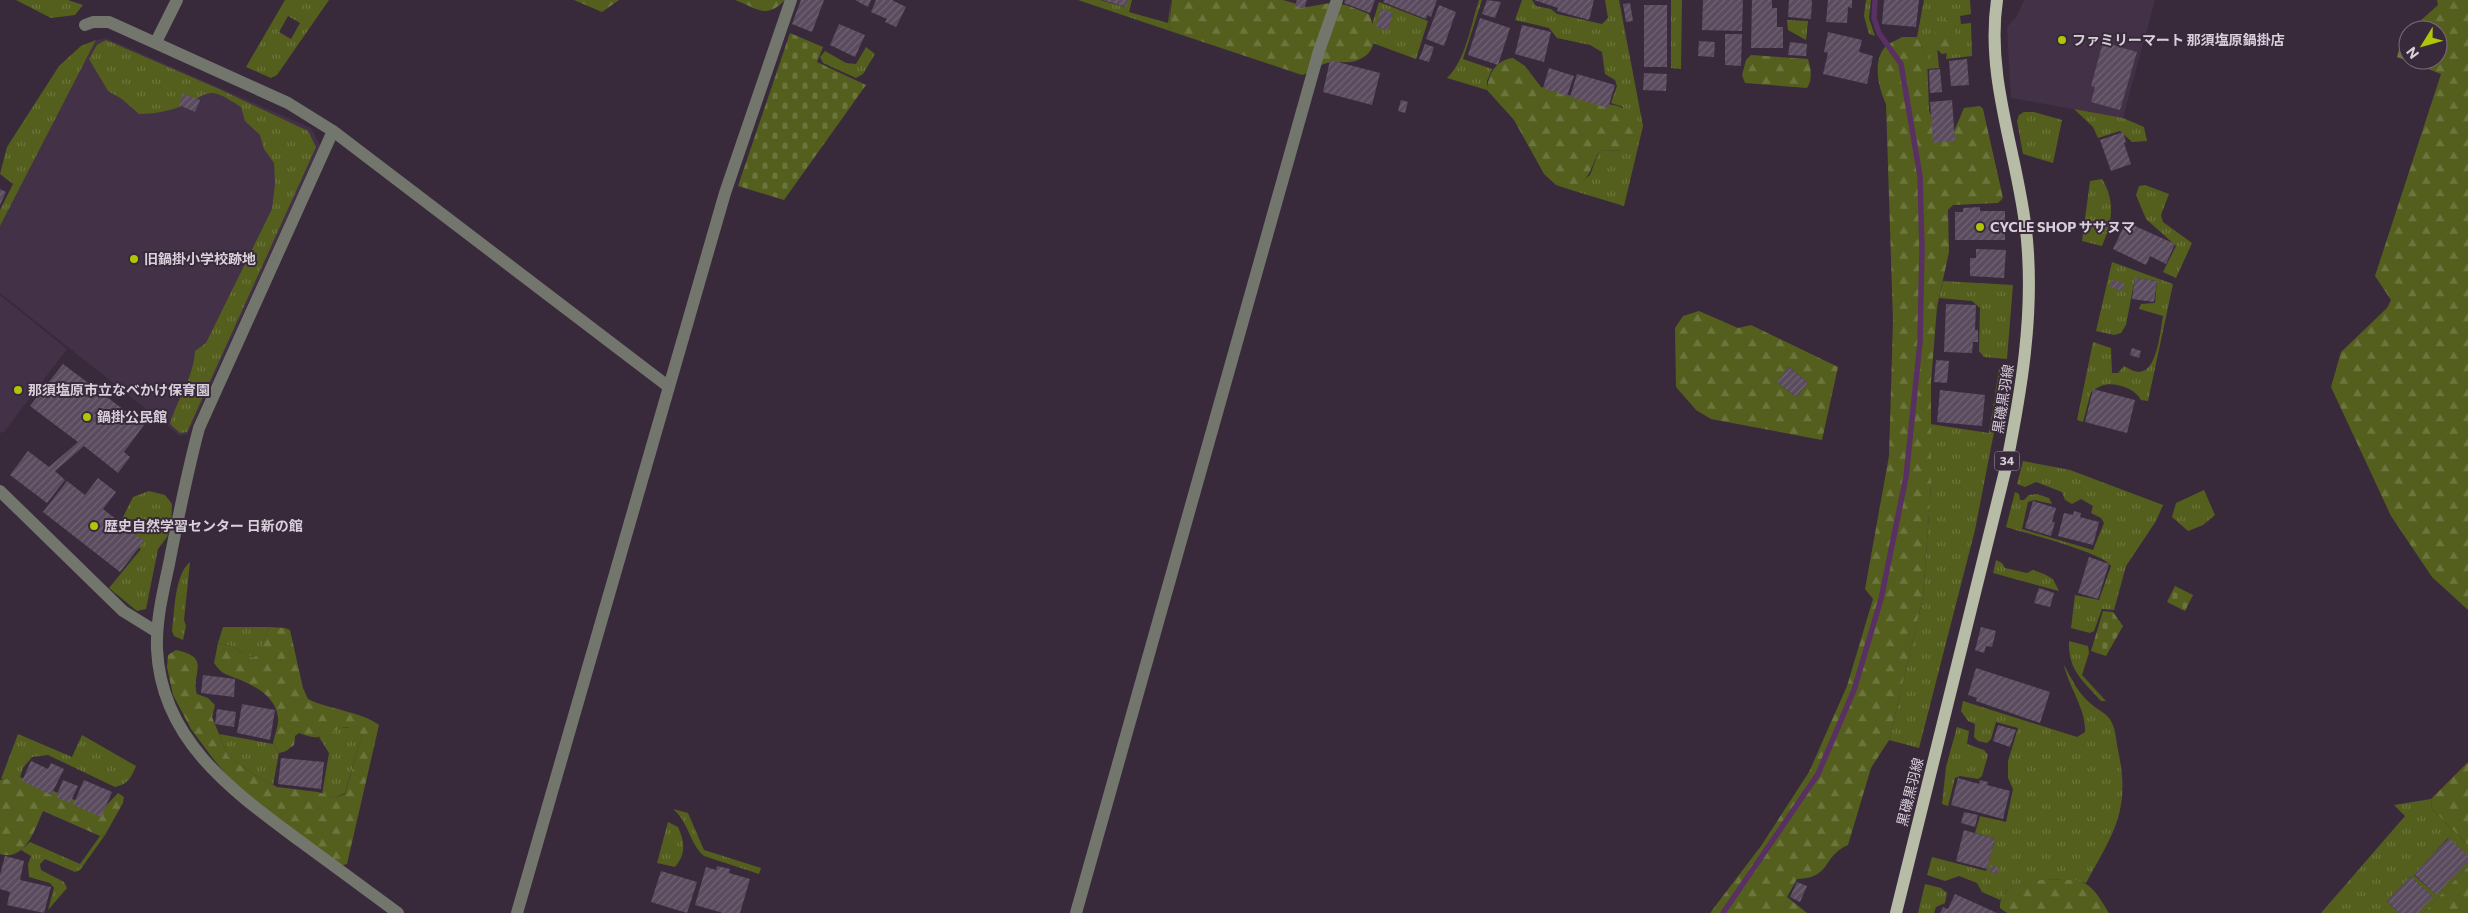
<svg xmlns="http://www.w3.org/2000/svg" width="2468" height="913" viewBox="0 0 2468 913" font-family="Commissioner,'Noto Sans JP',sans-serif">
<defs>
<pattern id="grass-tufts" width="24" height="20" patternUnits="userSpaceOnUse" patternTransform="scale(1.25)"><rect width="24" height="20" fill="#545f1d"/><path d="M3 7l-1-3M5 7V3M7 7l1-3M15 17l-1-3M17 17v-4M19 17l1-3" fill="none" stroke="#6c753d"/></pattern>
<pattern id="forest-firs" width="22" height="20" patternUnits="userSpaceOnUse" patternTransform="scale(1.25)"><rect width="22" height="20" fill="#545f1d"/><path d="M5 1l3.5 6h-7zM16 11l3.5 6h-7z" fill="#6c753d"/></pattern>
<pattern id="cemetery-stones" width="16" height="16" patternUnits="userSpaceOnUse" patternTransform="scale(1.25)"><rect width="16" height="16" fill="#545f1d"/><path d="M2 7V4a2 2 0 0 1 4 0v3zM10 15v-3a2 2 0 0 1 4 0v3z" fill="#6c753d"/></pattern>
<pattern id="building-hatch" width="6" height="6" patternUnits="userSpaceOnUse" patternTransform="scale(1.25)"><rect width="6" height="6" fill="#5a4b5e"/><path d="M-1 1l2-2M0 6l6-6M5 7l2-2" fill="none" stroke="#716474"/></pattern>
</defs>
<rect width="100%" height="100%" fill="#382a3b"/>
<path fill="#433147" d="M2024 0H2155L2123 118 2011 98 2007 27 2017 16Z
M106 38 311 128 320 145 188 434 180 436 0 293V226L96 40Z
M0 295 67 349 4 432 0 433Z"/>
<path fill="url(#grass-tufts)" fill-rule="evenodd" d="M16 0H68L83 5 75 15 51 18Z
M285 0H329L277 75 271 78 246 67ZM288 16 300 23 291 39 279 32Z
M1078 0H1100L1125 7 1127 0H1132L1129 12 1168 23 1171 0 1169 26 1173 32Z
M1479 0H1482L1463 59 1492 69 1487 81V90L1447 78C1466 60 1471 24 1479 0Z
M1522 0H1532L1536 6 1551 9 1557 14 1602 24 1608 18 1605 0H1619L1643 126 1624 206 1571 190 1590 175 1599 151 1624 150 1623 107 1611 103 1617 86 1615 80 1605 74 1602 52 1590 45 1557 38 1549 28 1515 20Z
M1671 0H1682L1681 69 1671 68Z
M1866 0H1871L1869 18 1875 36 1869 34 1864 16Z
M1924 0H1970L1971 14 1960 16 1961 24 1971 23 1972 56 1946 59 1950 25 1936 36 1939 68 1927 69V56L1917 37Z
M1379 2 1428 21 1416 59 1367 41Z
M1787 20 1808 21 1806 40 1788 30Z
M96 40 0 226V210L13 184 0 174 7 147 59 66 81 46Z
M106 40 219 89 308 131 316 147 187 432 180 433 170 424C177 400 194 376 195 351L206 343 272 209 275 184 274 163 264 149 260 135 245 121 241 107C233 102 222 94 213 93 203 92 194 102 185 105 169 111 155 114 139 114L122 99 108 91 89 59 97 45Z
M866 47 875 54 863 74 856 78 823 63 820 57 825 51 846 63 856 64Z
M2074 109 2123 118 2144 127 2147 141 2132 142 2120 131 2098 138 2093 127Z
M2024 112H2034L2062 120 2053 163 2023 154 2017 121 2019 115Z
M2102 179C2116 202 2112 223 2102 246L2082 241 2090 181Z
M2145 185 2169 194 2161 215 2163 222 2192 243 2176 278 2163 272 2176 246 2146 219 2136 195 2139 186Z
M2112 262 2173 284 2148 401 2141 400C2135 388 2113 381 2101 386 2098 387 2094 390 2091 392L2083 422 2077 420 2093 342 2111 348 2112 373H2118L2124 366C2128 368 2134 372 2139 372 2158 371 2160 330 2163 316L2139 309 2141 304 2155 303 2157 281 2135 278 2126 325 2121 333 2114 335 2096 331Z
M1943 281 2013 285 2007 359 1984 357 1979 351 1980 308 1972 301 1939 298Z
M1999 369 2006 370 1975 530 1919 748 1889 740 1923 597 1931 485 1930 424 1989 433Z
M2023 461 2070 470 2163 505 2156 521 2126 566 2114 610 2102 609 2094 631 2090 633 2071 628 2075 595 2099 600 2111 566C2104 553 2025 533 2006 527L2015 492 2019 494 2020 500H2024L2029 495 2037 494 2049 498 2052 504 2034 500 2028 502 2022 529 2093 550 2104 523 2101 518 2091 513 2093 506 2081 499 2072 504 2065 500 2062 492 2036 482 2025 487 2017 484Z
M2204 490 2215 515 2203 525 2188 531 2172 517 2176 503Z
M149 491 165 495 172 504 171 525 167 537 158 549 146 609 137 611 109 588 141 549C129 544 126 531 122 519L133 497Z
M1996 560 2002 563 2005 568 2027 573 2033 570 2044 574 2053 579 2059 591 1993 573Z
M190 562 184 620 186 626 183 640 174 636 172 631C175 610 174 576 190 562Z
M223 627H269L259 655 253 658 231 646 218 643Z
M2069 641 2088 646 2089 653 2082 675 2106 701H2101C2082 680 2068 670 2069 641Z
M2064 665C2071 678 2078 693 2090 703 2097 710 2108 713 2112 723 2116 731 2116 741 2118 750 2131 810 2114 832 2086 883 2068 878 2025 878 2010 888 2005 890 2003 896 2000 900L1982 892 1977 883 1959 876 1945 881 1927 875 1932 857 1986 871 1995 839 1975 833 1980 816 2006 822 2013 789 2008 778V761L2018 728 1996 722 1991 739 1987 743 1978 741 1974 737 1975 724 1968 721 1961 711 1963 701 2077 737 2085 732C2086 708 2069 688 2064 665Z
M1957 727 1969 731 1967 744 1984 750 1988 755 1982 776 1978 779 1960 776 1955 778 1948 806 1942 804 1946 767Z
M337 728H355L362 735 345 793 335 798 322 794 329 753 319 737Z
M18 734 72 757 82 735 136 766C131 778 128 784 115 787L48 755 32 757 23 768 20 777 1 779Z
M219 734 273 744 279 753 273 785 255 775 228 756Z
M2431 799 2432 809 2468 845V856L2448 838 2414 875 2436 895 2468 861V867L2423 913H2418L2433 897 2411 876 2387 901 2399 913H2321L2405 816 2394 805Z
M673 809 688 813 704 850 761 868 759 874 704 856C689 843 689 822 673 809Z
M668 822 678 827C685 842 686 854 675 867L657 863Z
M105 835 80 870 75 872 45 859 40 864 41 870 64 882 67 888 48 910 54 888 50 883 29 877 28 864 31 856 21 850 30 842 80 864 100 836Z
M1925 884 1941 888 1947 893 1945 903 1936 907 1934 913H1918Z"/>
<path fill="url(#forest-firs)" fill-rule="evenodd" d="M574 0H619L602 12Z
M735 0H785C766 20 757 8 735 0Z
M1172 0H1283L1307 7 1330 3 1346 5 1369 14C1376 31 1379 52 1358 60 1349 64 1336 61 1327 63 1318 65 1311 73 1302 75L1173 32 1169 26Z
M2437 0H2468V610L2432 577 2391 516 2331 387 2341 352 2387 308 2391 300 2375 276 2441 74 2397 57 2402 37 2408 32V60H2438V30H2410L2438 5Z
M1945 20 1951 23 1956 38 1954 48 1948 53 1942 54 1934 47 1933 37 1939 23Z
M1902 37H1917L1927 56 1929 110 1938 137 1952 136 1964 108 1980 106 1983 109 2003 198 1998 203 1953 205 1948 210 1949 252 1937 307 1931 382V485L1923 597 1889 740 1871 768 1848 845C1821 857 1832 878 1797 879L1787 897 1807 913H1710L1761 846 1809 772 1847 686 1873 599 1865 589 1889 456 1893 321 1886 104C1879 89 1872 62 1885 47 1889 43 1897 40 1902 37Z
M1751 55 1808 59C1811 70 1813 78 1807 88L1745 83 1742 75 1746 60Z
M1513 58 1525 66 1541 87 1603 105C1621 102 1643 117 1635 138 1633 142 1627 146 1624 150L1599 151C1590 169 1591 179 1571 190L1556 185 1544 174 1514 120 1487 90C1488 74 1496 60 1513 58Z
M1699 311 1738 328 1751 325 1838 367 1822 440 1711 419 1696 410 1676 387 1675 328 1683 316ZM1789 367 1808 383 1796 397 1777 382Z
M269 627 285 628 290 630 303 688 308 699C330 710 360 711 379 725L347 864 340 866 236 787 211 756 191 729 173 695 167 667 168 655 176 650C213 658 190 673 197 694L208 698 215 705 212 717 228 756 255 775 277 787 318 792 335 798 345 794 362 735C344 719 336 733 318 737 312 738 305 735 299 733L295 736 294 745 286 751 279 753 273 744C274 736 279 725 278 718 276 692 244 681 225 674 221 672 217 667 214 663L218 643 231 646 253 658 259 654Z
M2468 762V845L2432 809 2431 799Z
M14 777H20L101 811 118 793 124 797 123 803 105 835 100 836 43 811C35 829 25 862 0 854V780Z
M2468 867V913H2423Z
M2077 880C2094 885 2100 899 2109 913H2007L2000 908C1999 873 2053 881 2077 880Z"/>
<path fill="url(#cemetery-stones)" d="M790 33 823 47 817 62 866 85 784 200 738 186Z
M2175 586 2193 595 2185 611 2167 602Z
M2103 611 2113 612 2123 626 2106 656 2091 651Z"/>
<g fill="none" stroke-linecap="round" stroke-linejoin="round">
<path stroke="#583162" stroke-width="5.5" d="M1723 913 1818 774 1854 690 1881 599 1906 477 1920 342 1922 249 1920 176 1901 64 1879 33 1874 18 1875 0"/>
</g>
<path fill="url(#building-hatch)" d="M801 0H824L812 32 792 24Z
M855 0H871L868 7Z
M876 0H892L906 7 896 27 885 22 887 19 871 12Z
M1102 0H1127L1126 7Z
M1297 0H1307L1304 9 1295 6Z
M1345 0H1375L1370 13 1344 3Z
M1384 0H1437L1431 17 1427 15 1426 19 1383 2Z
M1487 0 1501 2 1495 18 1482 14Z
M1534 0H1594L1589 20 1557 11 1558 8Z
M1703 0H1743L1742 31 1702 30Z
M1752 0H1772V8H1777V27H1783V48H1751Z
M1789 0H1812L1811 19 1788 17Z
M1828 0H1852V8L1848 7 1847 23 1826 22Z
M1884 0H1919L1916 27 1882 24Z
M1630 3 1633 21 1626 22 1623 4Z
M1439 5 1456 12 1444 46 1426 39Z
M1644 5H1667V67H1644Z
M1381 9 1393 13 1388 30 1376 27Z
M1480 18 1510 28 1498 65 1468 55Z
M839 24 865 35 855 57 830 45Z
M1522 25 1551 32 1544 62 1515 54Z
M1828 32 1862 40 1859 52 1873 56 1867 84 1823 74 1828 53 1824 52Z
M1725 34H1742L1741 66 1725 65Z
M1699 41 1715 42 1714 57 1698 56Z
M1790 42 1807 44 1806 56 1788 55Z
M2103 42 2137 52 2120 110 2091 102 2095 87 2091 86Z
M1425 44 1434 47 1429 62 1419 59Z
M1967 59 1969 85 1951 86 1949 61Z
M1330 60 1380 73 1372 105 1323 92Z
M1549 68 1574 76 1567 96 1543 88Z
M1940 69 1942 92 1930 93 1929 70Z
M1644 73 1667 74 1666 91 1643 90Z
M1577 74 1615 85 1608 108 1570 97Z
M183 93 200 100 195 112 179 105Z
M1401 100 1408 102 1405 113 1398 111Z
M1952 100 1955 141 1933 143 1930 102Z
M2123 132 2126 142 2124 143 2131 164 2111 171 2100 140Z
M0 189 6 192 0 205Z
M1980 207V211H2005V240H1955V212H1963V208Z
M2126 222 2175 244 2166 264 2150 256 2146 265 2113 249Z
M1976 249 2006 250 2004 278 1970 276V258H1976Z
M2135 278 2157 281 2154 302 2132 299Z
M2112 280 2124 283 2123 291 2110 287Z
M1946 304 1976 305 1975 330H1978V342H1973L1972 353 1944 352Z
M2132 348 2141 351 2139 358 2130 355Z
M1936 360 1949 361 1947 383 1934 382Z
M63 364 144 425 124 452 130 457 118 473 84 446 55 471 65 480 47 503 10 475 28 451 49 467 78 442 30 406Z
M1789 367 1808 383 1796 397 1777 382Z
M2093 389 2135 400 2127 433 2085 422Z
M1940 390 1985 395 1982 426 1937 422Z
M98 478 116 492 103 509 144 541 120 572 43 512 67 481 85 495Z
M2033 501 2056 508 2052 522H2055L2051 536 2025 528Z
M2074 511 2081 513 2080 517 2099 522 2093 545 2058 536 2064 513 2073 515Z
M2089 557 2109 564 2098 599 2078 593Z
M2039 588 2054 593 2050 607 2034 603Z
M1981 627 1996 631 1992 647 1986 646 1984 653 1975 650Z
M1976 668 2050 692 2040 723 1976 701 1977 698 1968 695Z
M203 675 235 679 234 697 201 693Z
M242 704 275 710 270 740 237 733Z
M217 709 236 712 234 727 215 724Z
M1998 725 2016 730 2010 747 1993 741Z
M281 758 324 762 321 789 278 784Z
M31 761 48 769 51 763 64 769 51 795 22 781Z
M1958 778 1979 784 1980 780 1988 782 1987 785 2010 791 2003 819 1951 805Z
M63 780 78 786 70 803 56 797Z
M84 780 112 792 101 817 73 805Z
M1964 812 1978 815 1975 827 1961 823Z
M1964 830 1995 839 1987 869 1956 861Z
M2449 838 2468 856V861L2436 895 2414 874Z
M5 856 24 861 20 880 51 887 44 913 7 905 10 892 0 889V875Z
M1991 865 1999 868 1997 874 1989 871Z
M717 866 730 869 729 873 750 879 740 913H723L695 905 706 867 716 870Z
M661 871 697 882 687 913 651 902Z
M2411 876 2433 897 2418 913H2399L2387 901Z
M1797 882 1807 886 1800 902 1790 897Z
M1955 894 1997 913H1940L1943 907 1948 909Z"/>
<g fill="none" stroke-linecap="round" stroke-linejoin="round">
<path stroke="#73766c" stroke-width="12" d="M85 25 93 22H109L288 103 333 131 669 387
M156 42 177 0
M333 131 199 428C187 473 178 518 169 564 163 592 156 620 157 649 161 741 234 792 300 841 333 865 365 889 398 913
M0 491 123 611 157 632
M517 913 725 193 791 0
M1076 913 1319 51 1337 0"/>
<path stroke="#b7bca6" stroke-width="12" d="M1896 913 2006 467C2021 392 2034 317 2027 240 2020 160 1985 81 1997 0"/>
</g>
<g fill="#afc507" stroke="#382a3b" stroke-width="2">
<circle cx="2062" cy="40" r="5"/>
<circle cx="1980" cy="227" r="5"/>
<circle cx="134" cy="259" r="5"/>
<circle cx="18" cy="390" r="5"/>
<circle cx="87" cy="417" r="5"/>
<circle cx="94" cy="526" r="5"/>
</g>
<g text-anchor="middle" stroke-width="4" stroke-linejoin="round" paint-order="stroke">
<rect fill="#382a3b" stroke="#a89eaa" stroke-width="1" x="1994.5" y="451.5" width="25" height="19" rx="4"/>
<g font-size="12" font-weight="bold" fill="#d8cfda">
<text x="2007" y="465">34</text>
</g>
<g font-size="14" font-weight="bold" fill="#d8cfda" stroke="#382a3b" text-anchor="start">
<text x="2072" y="45">ファミリーマート 那須塩原鍋掛店</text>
<text x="1990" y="232">CYCLE SHOP ササヌマ</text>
<text x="144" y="264">旧鍋掛小学校跡地</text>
<text x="28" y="395">那須塩原市立なべかけ保育園</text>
<text x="97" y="422">鍋掛公民館</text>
<text x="104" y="531">歴史自然学習センター 日新の館</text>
</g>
<g font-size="14" fill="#d8cfda" stroke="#382a3b">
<text transform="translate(2003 399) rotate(-81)" y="5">黒磯黒羽線</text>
<text transform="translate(1910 792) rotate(-76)" y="5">黒磯黒羽線</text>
</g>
</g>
<g transform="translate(2423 45) rotate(233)"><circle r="24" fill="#382a3b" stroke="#786c7b"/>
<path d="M0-4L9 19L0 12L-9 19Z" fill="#afc507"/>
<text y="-8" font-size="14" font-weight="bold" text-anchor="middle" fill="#d8cfda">N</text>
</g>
</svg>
